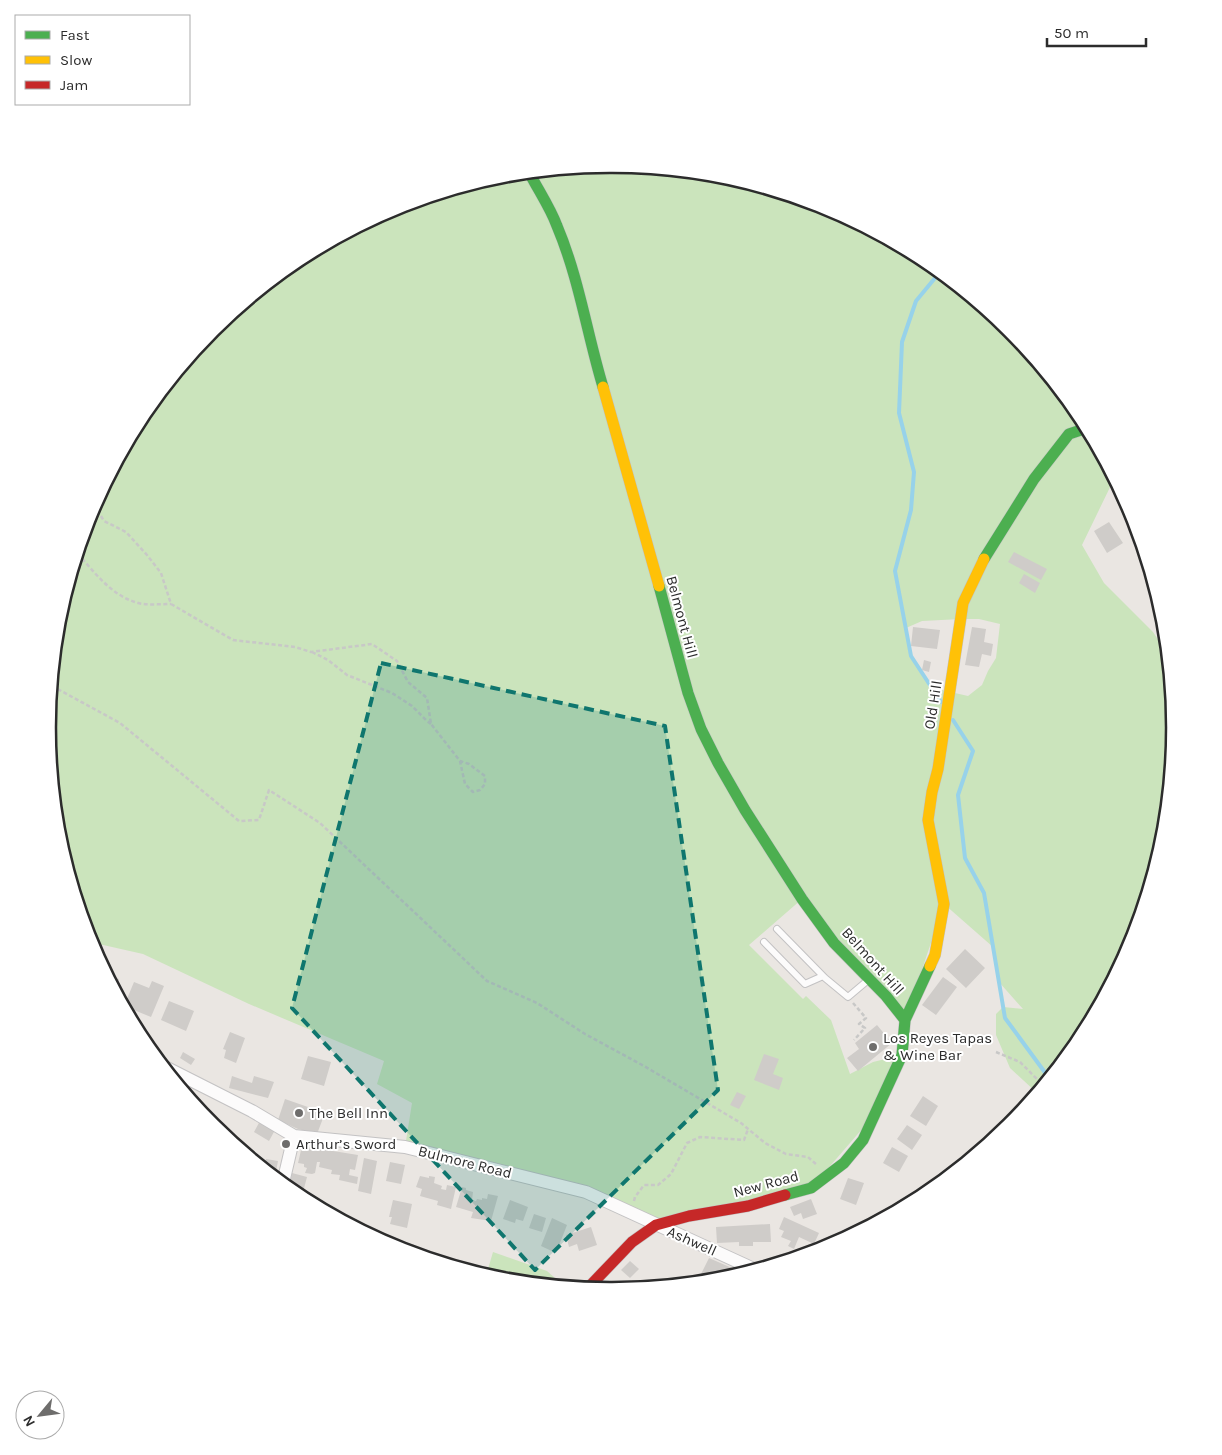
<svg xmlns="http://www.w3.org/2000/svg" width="1222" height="1455" viewBox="0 0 1222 1455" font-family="Karla,sans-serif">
<rect width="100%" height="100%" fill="#eae6e2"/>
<path fill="#cbe4bc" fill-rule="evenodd" d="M611 164 721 175 827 207 924 259 1010 329 1080 415 1114 479 1082 545 1104 583 1153 632 1167 653 1174 728 1164 838 1131 943 1079 1041 1037 1093 1010 1068 996 1035V1014L1003 1007 1023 1009 999 982 993 947 944 904 905 1020 802 899 749 945 803 999 806 996 831 1020 850 1074 873 1062 902 1055 876 1113 811 1188 656 1225 586 1192 405 1147 412 1103 377 1084 384 1061 249 1004 143 954 90 942 58 837 48 727 58 617 91 512 143 414 213 329 298 259 396 207 501 175ZM961 619H979L1000 624 996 658 988 671 982 685 968 696 933 688 911 656 906 628 922 621Z
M493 1252 547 1271 564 1286 501 1280 486 1276Z"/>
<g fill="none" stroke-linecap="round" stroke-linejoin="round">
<path stroke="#97d2ea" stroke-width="4" d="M940 272 916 301 902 342 899 413 914 472 911 510 895 571 911 656 941 702
M953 720 973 751 958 795 965 858 984 893 1005 1018 1049 1078"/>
</g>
<path fill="#cfccc9" d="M473 183 475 188 465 192 463 186Z
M1109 522 1123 543 1107 553 1094 531Z
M1014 552 1047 569 1041 580 1008 562Z
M1024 574 1040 583 1035 593 1019 583Z
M913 627 940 630 937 649 911 646Z
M972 627 986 629 984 642 993 644 991 656 982 654 979 667 965 665Z
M924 660 931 662 929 672 922 670Z
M965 949 985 968 966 988 946 969Z
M107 975 119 979 115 990 111 982Z
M943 977 957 987 936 1015 922 1005Z
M152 981 164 986 151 1017 124 1006 134 982 149 988Z
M169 1001 194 1011 186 1031 161 1020Z
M877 1025 892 1043 858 1071 847 1058 859 1049 855 1043Z
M230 1032 245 1038 236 1063 224 1058 226 1050 223 1049Z
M183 1052 195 1059 191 1065 180 1058Z
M764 1054 779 1059 773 1074 783 1078 779 1090 754 1080Z
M308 1056 331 1062 324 1086 301 1079Z
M232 1076 252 1083 254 1076 274 1082 268 1098 229 1088Z
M737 1092 746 1096 739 1109 730 1105Z
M923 1096 938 1106 926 1126 910 1116Z
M285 1099 325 1113 317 1134 298 1129 278 1120Z
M203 1112 216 1118 212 1125 202 1113Z
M260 1121 275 1130 269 1141 254 1132Z
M907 1125 922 1135 912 1150 897 1139Z
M302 1146 358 1155 355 1170 350 1169 349 1175 358 1177 357 1184 339 1180 340 1175 331 1174 332 1170 319 1167 320 1162H317L315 1173 312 1174 305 1173 307 1168 304 1167V1164L298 1163Z
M892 1147 908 1156 899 1172 883 1163Z
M364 1158 377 1161 371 1194 358 1191Z
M266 1159 278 1161 275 1177 264 1168Z
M390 1162 405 1165 401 1184 386 1181Z
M292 1173 307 1177 303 1192 308 1193 306 1200 289 1189Z
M420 1176 429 1178V1176L435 1177 434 1183 442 1186 441 1189 446 1190 447 1185 456 1187 451 1209 437 1205 438 1201 420 1196 422 1189 416 1187Z
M848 1178 864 1183 856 1205 840 1199Z
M462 1187 466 1188V1190L473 1192 472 1200 476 1201 477 1199 482 1200V1198L487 1199 488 1194 498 1196 491 1221 471 1218 473 1212 456 1207Z
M811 1199 817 1214 803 1219 801 1213 794 1216 790 1207Z
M393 1200 412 1204 407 1228 390 1224 392 1217H389Z
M510 1200 528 1207 523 1221 516 1219 515 1223 503 1219Z
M534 1214 546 1218 542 1232 529 1228Z
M784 1217 819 1233 814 1244 799 1237 794 1249 788 1246 791 1241 781 1237 784 1231 779 1229Z
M552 1218 567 1225 556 1253 541 1246Z
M770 1224 771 1242H753V1246H739V1242L717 1243 716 1227Z
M591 1227 597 1245 579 1251 577 1244 569 1247 566 1235Z
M709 1258 725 1265 744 1273 720 1280 708 1275 706 1281 699 1278Z
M630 1261 639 1269 630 1278 621 1270Z
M674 1279 696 1282V1283L673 1285Z
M645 1281 670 1284V1285L644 1288Z"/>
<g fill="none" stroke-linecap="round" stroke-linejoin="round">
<g stroke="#c3c2c3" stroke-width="8">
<path id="lane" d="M777 929 825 978 848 997 867 981
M764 942 805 984 823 976"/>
</g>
<g stroke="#c3c2c3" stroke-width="14">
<path id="street" d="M163 1066 252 1111 294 1136 405 1147 586 1192 756 1270
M283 1183 294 1136"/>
</g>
<g stroke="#c3c2c3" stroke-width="12">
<path id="fast" d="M529 172C538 190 550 207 557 226 579 278 587 334 603 387
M984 559 1034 479 1069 434 1087 428
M659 586 688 693 701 729 718 763 745 810 802 899 834 943 886 996 905 1020
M785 1195 811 1188 844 1163 863 1140 902 1055 905 1020 930 966"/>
</g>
<g stroke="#c3c2c3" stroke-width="12">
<path id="slow" d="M603 387 659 586
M930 966 935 955 944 904 928 820 932 792 938 769 963 603 984 559"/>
</g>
<g stroke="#c3c2c3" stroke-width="12">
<path id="jam" d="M587 1289 632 1242 656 1225 689 1216 748 1206 785 1195"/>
</g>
<path stroke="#c8c8c7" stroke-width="2.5" stroke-dasharray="4 2.5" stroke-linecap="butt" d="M94 505 104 521 126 532 147 555 161 573 171 604 233 640 295 647 311 652 372 644 397 661 408 682 427 698 431 724 460 761 465 784 473 792 480 790 485 784V776L469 764 460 761
M78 554C96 574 114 599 143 604 152 605 162 604 171 604
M312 652 328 660 347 675 392 693 412 706 426 720 431 724
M52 686 120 723 239 821 259 820 269 790 320 823 487 981 537 1003 585 1034 644 1066 741 1123 765 1143 786 1154 808 1157 817 1165
M853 1003 866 1018 859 1024 865 1028 854 1040
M996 1052 1020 1062 1043 1085
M1000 1123 1007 1128
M634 1201 635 1197 644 1185H658L671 1174 687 1143 700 1137 744 1140 748 1129"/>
<use href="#lane" stroke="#fcfbfb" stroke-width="6"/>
<use href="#street" stroke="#fcfbfb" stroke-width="12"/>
<use href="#fast" stroke="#4caf50" stroke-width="11"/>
<use href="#slow" stroke="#ffc107" stroke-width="11"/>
<use href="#jam" stroke="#c62828" stroke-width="11"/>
</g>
<path fill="#0f766e" fill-opacity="0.2" stroke="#0f766e" stroke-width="4" stroke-dasharray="10 6" stroke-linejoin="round" d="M381 663 665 726 718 1090 535 1270 292 1008Z"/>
<g fill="#6e6d6c" stroke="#fff" stroke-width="2">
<circle cx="873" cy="1047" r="5"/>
<circle cx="299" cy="1113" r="5"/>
<circle cx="286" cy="1144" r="5"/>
</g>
<g text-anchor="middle" stroke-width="4" stroke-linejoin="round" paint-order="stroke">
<g font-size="15" fill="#2c2c2c" stroke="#fff">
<text transform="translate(682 617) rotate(75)" y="5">Belmont Hill</text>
<text transform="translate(933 705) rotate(-81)" y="5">Old Hill</text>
<text transform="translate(873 961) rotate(48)" y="5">Belmont Hill</text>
<text transform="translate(465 1162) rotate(14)" y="5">Bulmore Road</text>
<text transform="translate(766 1184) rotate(-15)" y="5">New Road</text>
<text transform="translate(692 1241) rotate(24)" y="5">Ashwell</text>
</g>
<g font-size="15" fill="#2c2c2c" stroke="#fff" text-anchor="start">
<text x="883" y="1043">Los Reyes Tapas<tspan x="883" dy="17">&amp; Wine Bar</tspan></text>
<text x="309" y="1118">The Bell Inn</text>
<text x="296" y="1149">Arthur’s Sword</text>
</g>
</g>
<path d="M0 0H1222V1455H0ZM610 173H612A554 554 0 0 1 1166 727V728A554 554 0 0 1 612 1282H610A554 554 0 0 1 56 728V727A554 554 0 0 1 610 173Z" fill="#fff" fill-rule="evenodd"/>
<path fill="none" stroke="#2c2c2c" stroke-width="2.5" d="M610 173H612A554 554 0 0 1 1166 727V728A554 554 0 0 1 612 1282H610A554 554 0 0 1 56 728V727A554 554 0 0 1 610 173Z"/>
<rect x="15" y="15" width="175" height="90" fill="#ffffff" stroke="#ababab"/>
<rect x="25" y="31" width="25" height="8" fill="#4caf50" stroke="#ababab"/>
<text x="60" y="40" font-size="15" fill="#2c2c2c">Fast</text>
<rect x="25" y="56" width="25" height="8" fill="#ffc107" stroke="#ababab"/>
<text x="60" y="65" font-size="15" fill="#2c2c2c">Slow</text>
<rect x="25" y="81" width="25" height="8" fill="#c62828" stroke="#ababab"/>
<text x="60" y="90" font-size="15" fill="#2c2c2c">Jam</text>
<g transform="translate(40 1415) rotate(241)"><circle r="24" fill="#ffffff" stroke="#ababab"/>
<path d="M0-4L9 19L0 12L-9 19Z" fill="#6e6d6c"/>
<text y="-8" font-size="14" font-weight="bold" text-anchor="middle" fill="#2c2c2c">N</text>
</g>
<path d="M1047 38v8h99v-8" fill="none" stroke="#2c2c2c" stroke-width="2.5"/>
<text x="1054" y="38" font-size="15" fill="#2c2c2c" stroke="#ffffff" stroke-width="4" paint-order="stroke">50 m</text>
</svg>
